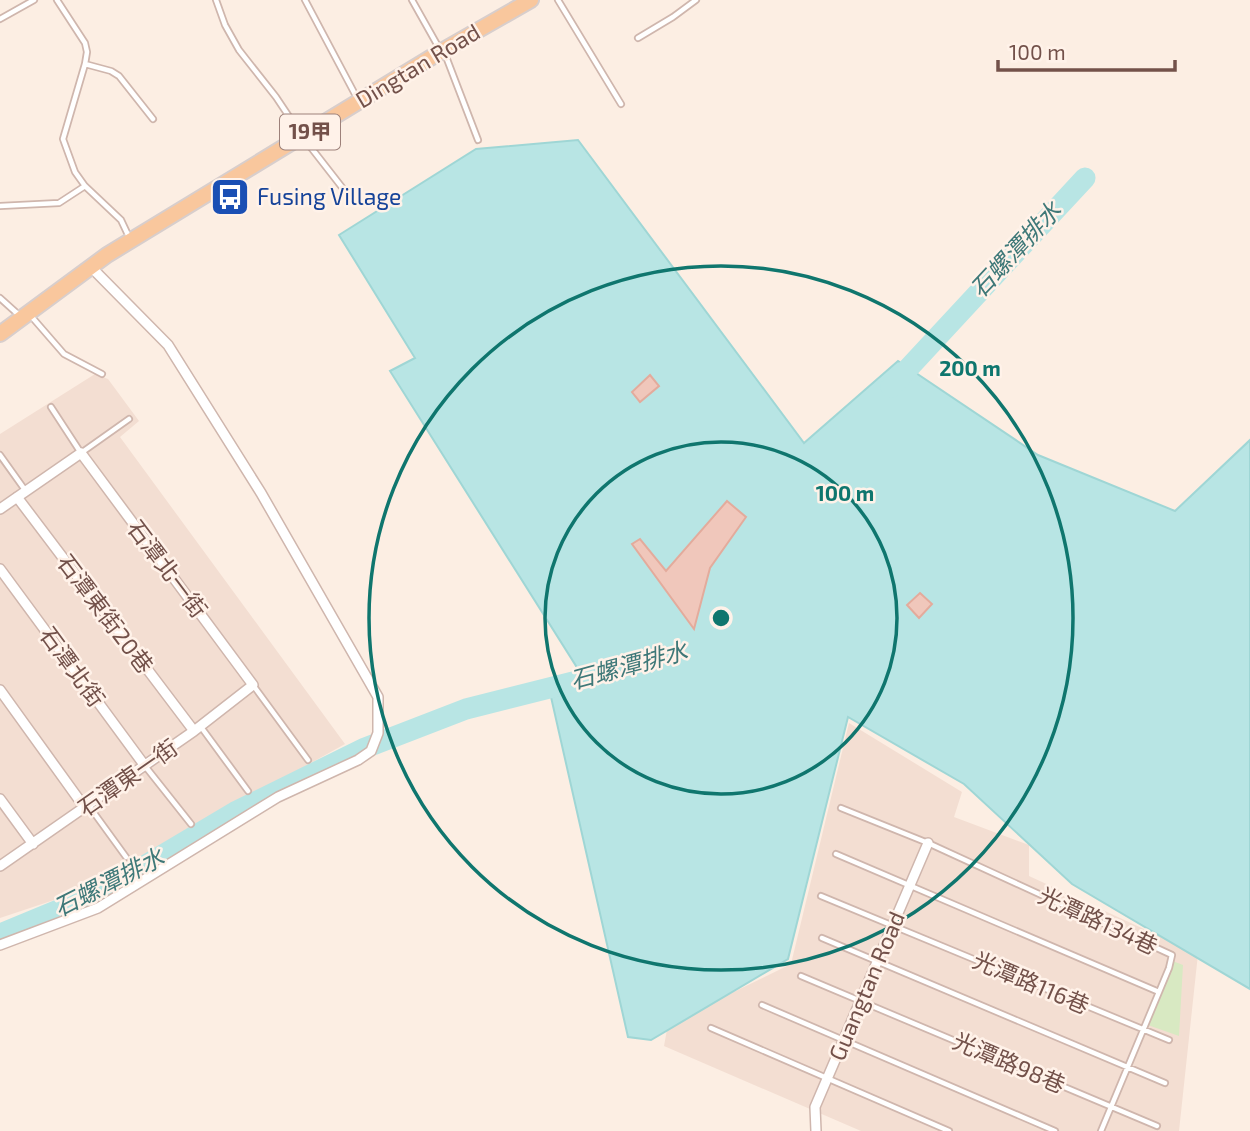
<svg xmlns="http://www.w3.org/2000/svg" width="1250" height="1131" viewBox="0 0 1250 1131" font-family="'Exo 2','Noto Sans TC',sans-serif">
<rect width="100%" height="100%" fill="#fceee3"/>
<path fill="#f3ded2" d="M95 374 108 379 139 421 120 437 345 744 81 891 0 918V434Z
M849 723 962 792 954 817 1029 845V876L1198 954 1179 1131H861L664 1046 668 1024 791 964Z"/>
<path fill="#d8e9c2" d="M1170 960 1183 965 1179 1036 1145 1024Z"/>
<path fill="#b8e5e4" stroke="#9fd6d5" stroke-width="2" d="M578 140 804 443 898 361 1038 455 1175 511 1250 440V989L1072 884 964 784 848 717 788 959 651 1040 628 1037 551 697 581 689 576 666 390 371 415 358 339 235 476 149Z"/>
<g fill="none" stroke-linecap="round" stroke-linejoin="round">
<path stroke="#b8e5e4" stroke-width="21" d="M891 387 1085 178
M0 934 97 894 235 812 365 748 466 709 605 674"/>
</g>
<path fill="#f0c7bb" stroke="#e3ab9c" stroke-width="2" d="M650 375 659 386 640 402 632 392Z
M727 501 746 517 710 568 694 629 632 544 640 539 666 571Z
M920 593 932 604 919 618 907 605Z"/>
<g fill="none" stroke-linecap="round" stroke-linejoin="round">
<g stroke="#cfb6ad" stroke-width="8">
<path id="service" d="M57 0 85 43 87 52 85 64 63 139 75 172 85 186 121 220 129 237
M216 0 225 25 239 50 276 97 302 136 348 195
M305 0 357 98
M412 0 439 48
M558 0 621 104
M0 19 34 0
M638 38 673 17 696 0
M445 54 478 140
M85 64 111 71 119 76 153 119
M0 206 59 203 85 186
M0 298 20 316
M31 316 64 354 102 374
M51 407 81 453 129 419
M0 455 25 490
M253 685 308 760
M201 727 248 791
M145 766 191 824
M89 806 126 857
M841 808 928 843 1172 955 1169 968 1101 1131
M836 854 1159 992
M821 896 1169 1040
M822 938 1165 1083
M801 976 1157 1126
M762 1005 1055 1131
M711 1028 949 1131"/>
</g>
<g stroke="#cfb6ad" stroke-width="12">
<path id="minor" d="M17 497 194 731
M0 509 81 453 253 685 194 731 0 866
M0 569 145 766
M0 690 85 808
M0 799 33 844
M0 945 98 908 278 797 358 760 371 751 378 733V697L261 493 168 345 91 267
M816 1131 815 1107 928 843"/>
</g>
<g stroke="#d8cecc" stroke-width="18">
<path id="primary" d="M0 334 107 255 440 52 531 0"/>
</g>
<use href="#service" stroke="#fff" stroke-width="4.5"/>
<use href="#minor" stroke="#fff" stroke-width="9"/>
<use href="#primary" stroke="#f9c79d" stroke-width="14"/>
</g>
<g fill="none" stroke="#0f766e" stroke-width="3.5">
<circle cx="721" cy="618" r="176"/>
<circle cx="721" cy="618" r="352"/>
</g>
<defs>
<g id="bus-square" transform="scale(2.0125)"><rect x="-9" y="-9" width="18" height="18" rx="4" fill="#1a4fb4" stroke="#fff2e9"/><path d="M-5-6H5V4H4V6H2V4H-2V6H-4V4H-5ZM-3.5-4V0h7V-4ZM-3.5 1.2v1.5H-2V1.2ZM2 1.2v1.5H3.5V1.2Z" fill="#fff"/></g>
</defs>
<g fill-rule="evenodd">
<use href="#bus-square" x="230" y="197"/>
</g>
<g text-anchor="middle" stroke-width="5" stroke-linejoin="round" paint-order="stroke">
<rect fill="#fff2e9" stroke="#9d817a" stroke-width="2" x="280" y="114.5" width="60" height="35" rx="5"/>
<g font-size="21" font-weight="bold" fill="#73514a">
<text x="310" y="139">19甲</text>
</g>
<g font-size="23" fill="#73514a" stroke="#fff2e9">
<text transform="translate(418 66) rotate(-31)" y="8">Dingtan Road</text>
<text transform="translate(167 569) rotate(53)" y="8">石潭北一街</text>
<text transform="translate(105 614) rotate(53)" y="8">石潭東街20巷</text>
<text transform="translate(72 667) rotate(54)" y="8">石潭北街</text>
<text transform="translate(128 778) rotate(-35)" y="8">石潭東一街</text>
<text transform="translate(1098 921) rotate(25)" y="8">光潭路134巷</text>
<text transform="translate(1031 983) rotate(23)" y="8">光潭路116巷</text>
<text transform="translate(867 986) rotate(-67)" y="8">Guangtan Road</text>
<text transform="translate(1009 1063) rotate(23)" y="8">光潭路98巷</text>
</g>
<g font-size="23" fill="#164399" stroke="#fff2e9" text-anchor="start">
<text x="257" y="205">Fusing Village</text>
</g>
<g font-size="24" font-style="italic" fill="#3e7878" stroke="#fff2e9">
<text transform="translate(1016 250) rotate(-47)" y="8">石螺潭排水</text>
<text transform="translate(629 666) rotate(-15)" y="8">石螺潭排水</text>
<text transform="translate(109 883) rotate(-27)" y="8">石螺潭排水</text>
</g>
</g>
<circle cx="721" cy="618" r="10" fill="#0f766e" stroke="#fff2e9" stroke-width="3.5"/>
<g font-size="21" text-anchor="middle" font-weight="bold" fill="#0f766e" stroke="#fff2e9" stroke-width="5" stroke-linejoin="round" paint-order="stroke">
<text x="970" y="376">200 m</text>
<text x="845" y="501">100 m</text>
</g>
<path d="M998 60v10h177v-10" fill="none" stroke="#73514a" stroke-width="3.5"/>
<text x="1009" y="60" font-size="21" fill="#73514a" stroke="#fff2e9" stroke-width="5" paint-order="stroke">100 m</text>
</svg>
